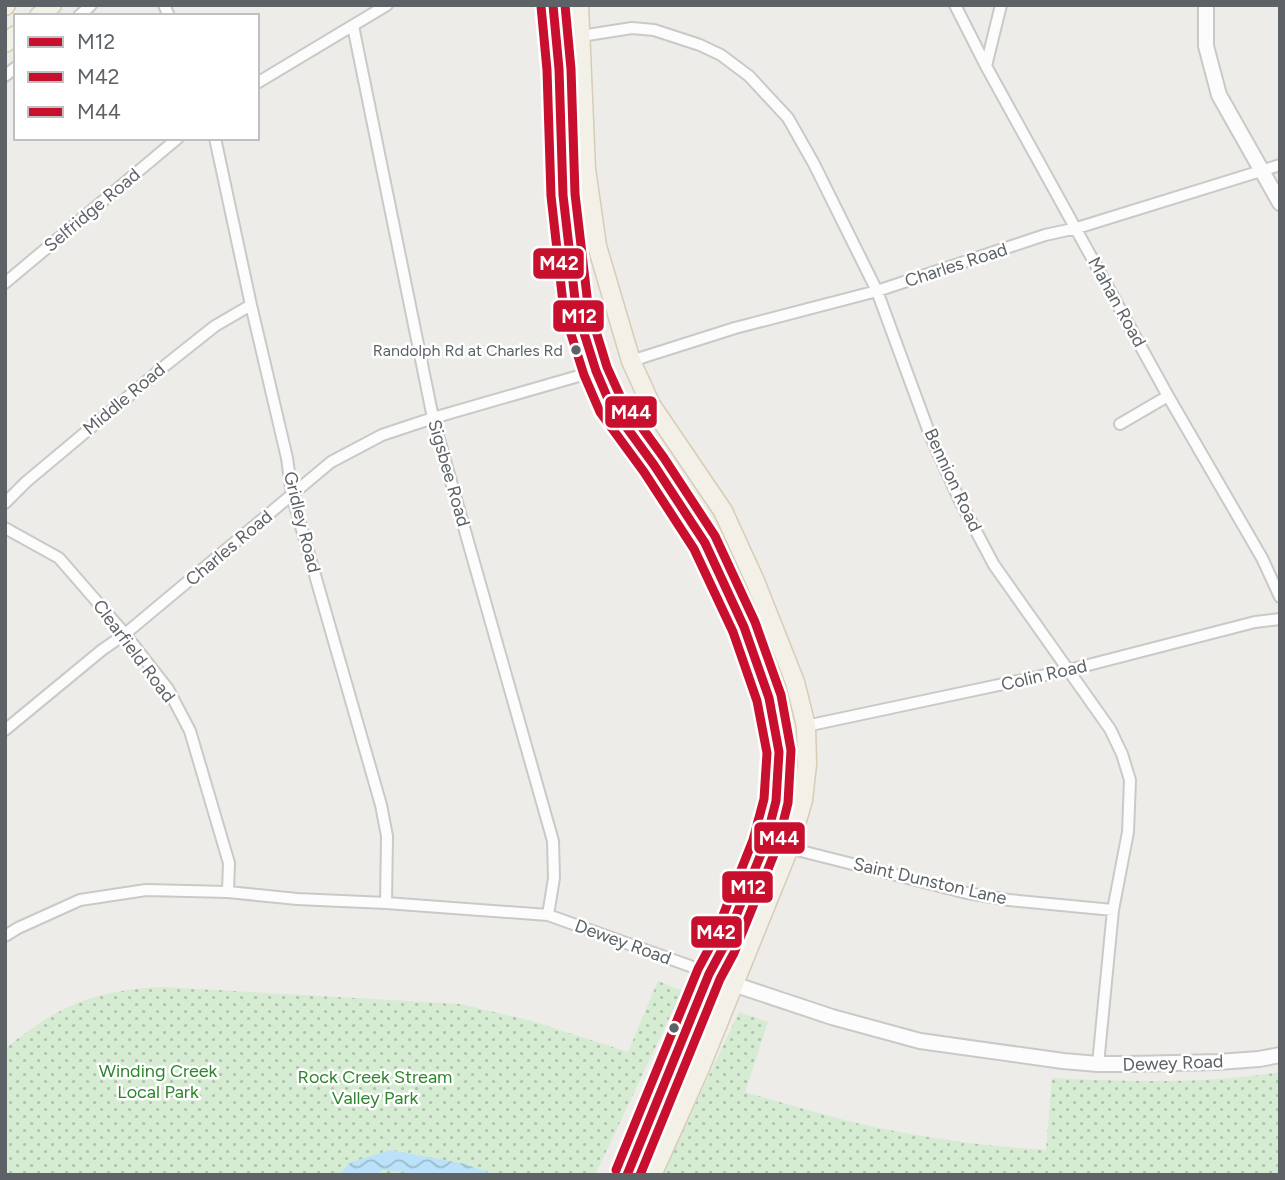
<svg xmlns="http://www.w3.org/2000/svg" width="1285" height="1180" viewBox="0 0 1285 1180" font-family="Figtree,sans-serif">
<defs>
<pattern id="park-dots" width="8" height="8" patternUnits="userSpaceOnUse" patternTransform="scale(1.75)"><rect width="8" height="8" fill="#d5ebd2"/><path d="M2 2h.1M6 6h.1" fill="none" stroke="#b0c2ae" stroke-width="1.8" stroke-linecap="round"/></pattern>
<pattern id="water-waves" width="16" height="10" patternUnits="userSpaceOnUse" patternTransform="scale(1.75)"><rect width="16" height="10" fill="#bbe2f8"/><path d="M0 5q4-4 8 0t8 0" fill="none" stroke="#9bbbcd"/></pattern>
</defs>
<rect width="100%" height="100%" fill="#edece8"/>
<path fill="url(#park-dots)" d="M658 981 682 991 595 1175H5V1049C57 1006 95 990 162 987L460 1004 532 1021 628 1052Z
M739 1012 768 1022 745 1092C778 1102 811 1111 844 1120 909 1136 979 1146 1046 1150L1052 1078C1129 1082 1204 1084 1280 1072V1175H662Z"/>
<path fill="url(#water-waves)" d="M391 1150 465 1164 495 1175H413L404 1172 383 1170 375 1175H338L351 1162Z"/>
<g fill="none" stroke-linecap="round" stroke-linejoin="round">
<g stroke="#c9c9c8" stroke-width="14">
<path id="minor" d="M164 5 169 16
M955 5 986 66 1168 396 1262 558 1280 597
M79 16 91 5
M353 26 433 418 553 841 554 878 548 915
M581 36 632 28 654 30 700 45 721 55 749 76 788 118 814 164 877 291 930 435 960 501 994 565 1110 729 1122 754 1130 780 1128 832 1113 910 1098 1064
M986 66 1001 5
M5 76 16 67
M257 83 387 5
M215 138 251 305 287 458 292 495 381 805 387 836 386 903
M5 283 178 138
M631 361 735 328 877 291 1045 235 1077 228 1280 165
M1120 424 1168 396
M5 503 26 482 167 364 215 326 251 305
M5 528 59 558 125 634 168 689 190 731 229 863 228 892
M806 726 1069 670 1255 622 1280 619
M5 730 102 650 125 634 331 462 382 435 433 418 596 371
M789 848 967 893 1009 900 1113 910
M5 936 18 928 80 900 146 890 228 892 297 899 386 903 548 915 690 966 733 984"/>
</g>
<g stroke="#c9c9c8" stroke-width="18">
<path id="tertiary" d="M1206 5V46L1219 95 1280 203
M733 984 832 1017 920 1041 1063 1061 1098 1064H1130L1218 1062 1259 1059 1280 1055"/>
</g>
<g stroke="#d7ccb4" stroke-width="21">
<path id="primary" d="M553 5 559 69 563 195 576 308 596 371 611 406 654 465 705 543 744 627 769 698 779 752 776 801 765 844 723 948 709 974 627 1175
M579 5 586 169 597 246 631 361 651 405 723 511 755 581 795 682 806 726 807 764 803 800 789 848 700 1068 652 1175
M5 6 6 5
M39 16 52 5
M5 43 16 35"/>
</g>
<use href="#minor" stroke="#fcfcfc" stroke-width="10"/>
<use href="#tertiary" stroke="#fcfcfc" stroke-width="14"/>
<use href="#primary" stroke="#f3f0e8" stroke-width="18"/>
<g stroke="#fff" stroke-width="14">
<path id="bus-1" d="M553 5 559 69 563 195 576 308 596 371 611 406 654 465 705 543 744 627 769 698 779 752 776 801 765 844 723 948 709 974 627 1175"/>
</g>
<g stroke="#fff" stroke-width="14">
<path id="bus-2" d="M541 6 547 70 551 196 564 312 584 375 600 412 644 472 694 549 733 632 757 701 767 753 764 799 753 840 712 943 698 969 616 1170"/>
</g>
<g stroke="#fff" stroke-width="14">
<path id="bus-3" d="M565 5 571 69 575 194 588 305 607 367 622 400 664 458 715 536 755 622 781 695 791 750 788 803 777 847 734 953 720 979 640 1175"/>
</g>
<use href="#bus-1" stroke="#c8102e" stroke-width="9"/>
<use href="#bus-2" stroke="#c8102e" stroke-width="9"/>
<use href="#bus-3" stroke="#c8102e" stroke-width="9"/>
</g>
<g fill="#5d6267" stroke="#fff" stroke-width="2.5">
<circle cx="576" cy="350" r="6"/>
<circle cx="674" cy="1028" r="6"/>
</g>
<g text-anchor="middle" stroke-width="5" stroke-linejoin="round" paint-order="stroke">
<g font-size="16" fill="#5d6267" stroke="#fff" text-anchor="end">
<text x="563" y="356">Randolph Rd at Charles Rd</text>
</g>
<g font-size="18" fill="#5d6267" stroke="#fff">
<text transform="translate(92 210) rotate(-40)" y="6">Selfridge Road</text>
<text transform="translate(956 265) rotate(-18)" y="6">Charles Road</text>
<text transform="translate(1117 302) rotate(61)" y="6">Mahan Road</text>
<text transform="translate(124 399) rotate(-40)" y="6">Middle Road</text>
<text transform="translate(449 473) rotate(74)" y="6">Sigsbee Road</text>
<text transform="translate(953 480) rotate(65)" y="6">Bennion Road</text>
<text transform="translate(302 522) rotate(76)" y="6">Gridley Road</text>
<text transform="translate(229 548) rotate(-40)" y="6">Charles Road</text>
<text transform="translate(134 651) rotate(53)" y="6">Clearfield Road</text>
<text transform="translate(1044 675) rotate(-13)" y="6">Colin Road</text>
<text transform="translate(930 881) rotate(13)" y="6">Saint Dunston Lane</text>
<text transform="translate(623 942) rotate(20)" y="6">Dewey Road</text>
<text transform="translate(1173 1063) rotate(-2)" y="6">Dewey Road</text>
</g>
<g font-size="18" fill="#2f852e" stroke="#fff">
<text x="158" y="1077">Winding Creek<tspan x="158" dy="21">Local Park</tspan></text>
<text x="375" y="1083">Rock Creek Stream<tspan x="375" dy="21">Valley Park</tspan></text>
</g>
</g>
<g stroke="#fff" stroke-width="2.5">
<rect x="532" y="247" width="53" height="33" rx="7" fill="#c8102e"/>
<rect x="552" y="299" width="53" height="34" rx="7" fill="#c8102e"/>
<rect x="604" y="395" width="54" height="34" rx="7" fill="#c8102e"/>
<rect x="753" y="821" width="53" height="34" rx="7" fill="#c8102e"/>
<rect x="721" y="870" width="53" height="34" rx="7" fill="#c8102e"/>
<rect x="690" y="915" width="53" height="34" rx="7" fill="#c8102e"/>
</g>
<g font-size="19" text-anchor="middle" font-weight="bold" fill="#fff">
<text x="559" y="270">M42</text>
<text x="579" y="323">M12</text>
<text x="631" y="419">M44</text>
<text x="779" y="845">M44</text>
<text x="748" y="894">M12</text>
<text x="716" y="939">M42</text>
</g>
<rect width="1285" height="1180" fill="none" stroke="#5d6267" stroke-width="14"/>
<rect x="14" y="14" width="245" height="126" fill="#ffffff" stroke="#bec0c2" stroke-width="2"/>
<rect x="28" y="37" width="35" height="10" fill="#c8102e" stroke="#bec0c2" stroke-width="2"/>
<text x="77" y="49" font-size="21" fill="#5d6267">M12</text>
<rect x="28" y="72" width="35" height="10" fill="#c8102e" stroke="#bec0c2" stroke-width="2"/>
<text x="77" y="84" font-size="21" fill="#5d6267">M42</text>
<rect x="28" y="107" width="35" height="10" fill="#c8102e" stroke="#bec0c2" stroke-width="2"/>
<text x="77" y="119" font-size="21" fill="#5d6267">M44</text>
</svg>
